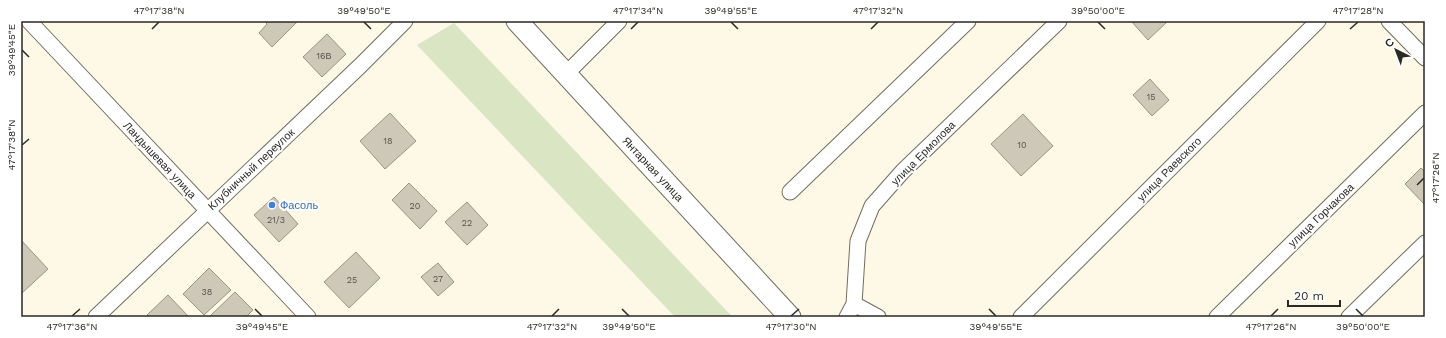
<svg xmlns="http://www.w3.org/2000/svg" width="1446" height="338" viewBox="0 0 1446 338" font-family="'Work Sans',sans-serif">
<rect width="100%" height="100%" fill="#fef8e7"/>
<path fill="#dae6c3" d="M454 23 724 308 733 317H675L417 45Z"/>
<path fill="#cec8b8" stroke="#999484" d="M264 21H298L272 47 259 33 267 24Z
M1131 21H1168L1148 40Z
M327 34 346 54 322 77 303 57Z
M1150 79 1169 100 1152 116 1133 95Z
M390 113 416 141 385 169 360 141Z
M1023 114 1053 146 1021 176 991 144Z
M1421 168 1425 172V205L1405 184Z
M409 183 437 211 420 229 392 200Z
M274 197 298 224 279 242 254 215Z
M467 202 488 225 467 245 445 222Z
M21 240 48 269 21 294Z
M356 252 380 278 349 308 324 282Z
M438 263 454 282 438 296 421 277Z
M209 268 231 290 204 315 183 294Z
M235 292 253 310 246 317H212L210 316Z
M168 295 189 317H149L147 315Z"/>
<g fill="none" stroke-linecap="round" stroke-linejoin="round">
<g stroke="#726d5e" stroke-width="17">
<path id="street" d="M29 21 308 317
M1389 21 1425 58
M566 74 619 21
M790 192 968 21
M854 304 878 317
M96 317 360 66 405 21
M847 317 854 304 858 241 872 206 903 171 1059 21
M1021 317 1318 21
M1217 317 1425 113
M1349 317 1425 243"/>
</g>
<g stroke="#726d5e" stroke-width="23">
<path id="secondary" d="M517 21 790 317"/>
</g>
<use href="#street" stroke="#fff" stroke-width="15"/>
<use href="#secondary" stroke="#fff" stroke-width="21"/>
</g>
<path fill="none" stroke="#2b2923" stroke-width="1.5" d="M364 22 371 29M731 22 738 29M1098 22 1105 29M152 29 159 22M631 29 638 22M871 29 878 22M1350 29 1358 22M22 50 29 57M22 145 29 139M1417 185 1424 178M255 309 262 316M622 309 629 316M989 309 996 316M1356 309 1363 316M72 316 80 309M552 316 559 309M791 316 799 309M1271 316 1278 309"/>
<circle fill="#3f7fe0" stroke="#fff" stroke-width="1.5" cx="272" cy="205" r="4"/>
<g text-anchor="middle" stroke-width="4" stroke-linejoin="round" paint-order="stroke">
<g font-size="9" fill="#545148">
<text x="324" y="59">16В</text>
<text x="1151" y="100">15</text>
<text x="388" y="144">18</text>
<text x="1022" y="148">10</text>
<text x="415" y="209">20</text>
<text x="276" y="223">21/3</text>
<text x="467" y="226">22</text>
<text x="438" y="282">27</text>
<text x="352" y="283">25</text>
<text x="207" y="295">38</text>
</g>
<g font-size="11" fill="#2b2923" stroke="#fff">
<text transform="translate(923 153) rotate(-45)" y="4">улица Ермолова</text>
<text transform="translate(160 160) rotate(47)" y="4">Ландышевая улица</text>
<text transform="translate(251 169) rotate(-43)" y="4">Клубничный переулок</text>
<text transform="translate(653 169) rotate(47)" y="4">Янтарная улица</text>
<text transform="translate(1169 169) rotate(-45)" y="4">улица Раевского</text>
<text transform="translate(1321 215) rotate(-44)" y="4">улица Горчакова</text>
</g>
<g font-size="11" fill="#366cbe" stroke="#fff" text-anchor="start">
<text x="280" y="209">Фасоль</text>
</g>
</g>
<rect width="1446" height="338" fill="none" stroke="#ffffff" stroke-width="44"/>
<g transform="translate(1396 50) rotate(318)" stroke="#ffffff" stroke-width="3" paint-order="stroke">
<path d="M0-3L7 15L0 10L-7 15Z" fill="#2b2923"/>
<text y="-6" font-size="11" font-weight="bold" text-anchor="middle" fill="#2b2923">С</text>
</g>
<path d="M1288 300v6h52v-6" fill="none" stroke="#2b2923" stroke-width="2"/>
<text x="1294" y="300" font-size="12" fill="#2b2923" stroke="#ffffff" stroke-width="3" paint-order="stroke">20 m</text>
<rect x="22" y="22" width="1402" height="294" fill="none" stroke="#2b2923" stroke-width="1.5"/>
<g font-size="10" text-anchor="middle" fill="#2b2923">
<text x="159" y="14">47°17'38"N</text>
<text x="364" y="14">39°49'50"E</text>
<text x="638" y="14">47°17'34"N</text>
<text x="731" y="14">39°49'55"E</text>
<text x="878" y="14">47°17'32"N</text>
<text x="1098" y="14">39°50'00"E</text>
<text x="1358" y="14">47°17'28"N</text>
<text transform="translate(11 50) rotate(-90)" y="4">39°49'45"E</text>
<text transform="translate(11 145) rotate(-90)" y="4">47°17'38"N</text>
<text transform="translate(1435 178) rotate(-90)" y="4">47°17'26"N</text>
<text x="72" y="330">47°17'36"N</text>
<text x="262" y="330">39°49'45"E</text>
<text x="552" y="330">47°17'32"N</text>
<text x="629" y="330">39°49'50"E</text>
<text x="791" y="330">47°17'30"N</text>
<text x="996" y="330">39°49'55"E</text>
<text x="1271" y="330">47°17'26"N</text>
<text x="1363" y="330">39°50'00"E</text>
</g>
</svg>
